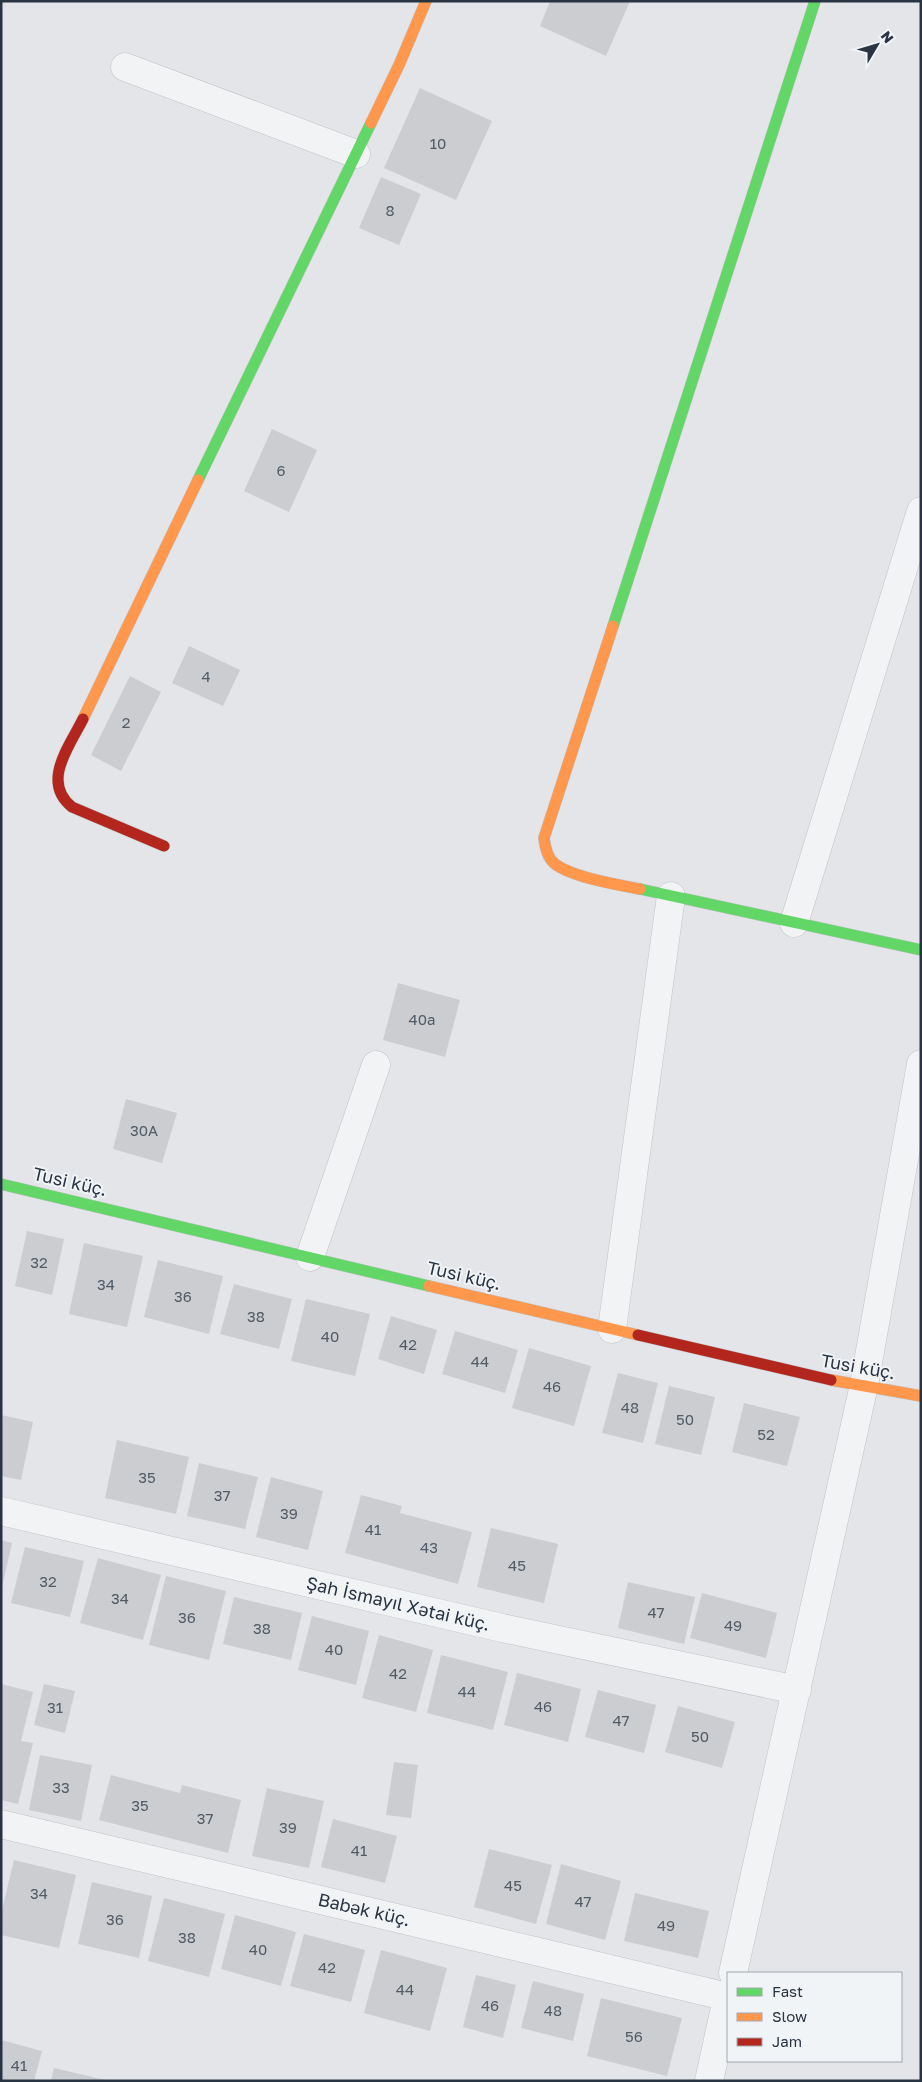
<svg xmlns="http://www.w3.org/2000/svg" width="922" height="2082" viewBox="0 0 922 2082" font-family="'Golos Text',sans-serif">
<rect width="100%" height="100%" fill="#e3e5e8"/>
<path fill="#cbcdd0" d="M550 1H630L606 56 540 26Z
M420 88 492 121 456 200 384 168Z
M381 177 421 194 399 245 359 228Z
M272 429 317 450 289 512 244 491Z
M189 646 240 670 223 706 172 683Z
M130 676 161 692 121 771 91 755Z
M398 983 460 1000 445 1057 383 1040Z
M126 1099 177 1113 162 1163 113 1149Z
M27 1231 64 1239 52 1295 15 1286Z
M84 1243 143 1256 127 1327 69 1314Z
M158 1260 223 1276 209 1334 144 1317Z
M234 1284 292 1299 279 1349 220 1334Z
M306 1299 370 1314 355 1376 291 1361Z
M391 1316 437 1330 424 1374 378 1359Z
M455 1331 518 1350 505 1393 442 1374Z
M529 1348 591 1366 574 1426 512 1408Z
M618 1373 658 1383 643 1443 602 1433Z
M669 1386 715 1397 701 1455 655 1444Z
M744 1403 800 1417 787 1466 732 1452Z
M1 1415 33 1422 21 1480 1 1476Z
M117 1440 189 1457 176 1514 105 1498Z
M199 1463 258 1477 245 1529 187 1516Z
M271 1477 323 1491 308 1550 256 1537Z
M361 1495 402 1506 400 1513 472 1532 458 1584 345 1553Z
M491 1528 558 1544 544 1603 477 1587Z
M1 1540 12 1543 2 1587H1Z
M25 1547 84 1561 70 1617 11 1603Z
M98 1558 161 1575 143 1640 80 1623Z
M166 1576 226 1591 209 1660 149 1645Z
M628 1582 695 1597 684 1644 618 1628Z
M702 1593 777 1613 766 1658 690 1638Z
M234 1597 302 1613 291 1660 223 1644Z
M312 1616 369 1631 356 1685 298 1670Z
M379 1635 433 1650 416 1712 362 1698Z
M441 1655 508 1672 493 1730 427 1713Z
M517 1673 581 1689 568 1742 504 1725Z
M1 1684 33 1692 21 1741 33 1743 18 1804 1 1800Z
M44 1684 75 1691 65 1733 34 1725Z
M598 1690 656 1705 644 1753 585 1737Z
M678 1706 735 1722 722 1768 665 1752Z
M40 1755 92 1765 81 1821 29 1810Z
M394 1762 418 1765 411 1818 386 1815Z
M111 1775 180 1793 182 1785 241 1800 228 1853 99 1820Z
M267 1788 324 1801 309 1868 252 1856Z
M333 1819 397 1836 385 1883 321 1867Z
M489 1849 552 1865 536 1924 474 1907Z
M14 1860 76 1875 59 1948 1 1935V1914Z
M561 1864 621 1881 605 1940 546 1924Z
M92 1882 152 1896 139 1958 78 1944Z
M635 1893 709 1911 698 1958 624 1941Z
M164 1898 225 1914 209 1977 148 1961Z
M235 1915 296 1932 281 1986 221 1969Z
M304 1934 365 1950 351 2002 290 1986Z
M381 1950 447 1968 430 2031 364 2013Z
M476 1975 516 1985 503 2038 463 2027Z
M533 1981 584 1994 573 2041 521 2028Z
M601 1998 682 2018 667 2076 587 2056Z
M1 2040 42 2051 34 2081H1Z
M54 2068 105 2080V2081H51Z"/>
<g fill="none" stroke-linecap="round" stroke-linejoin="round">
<g stroke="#c1c3c6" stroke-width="29">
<path id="street" d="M125 67 356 154
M794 923 921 511
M310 1257 376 1065
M612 1329 671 896
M1 1511 502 1628 797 1690
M1 1824 728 1997
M733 1973 864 1385 921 1064
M709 2081 728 1994"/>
</g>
<g stroke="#c1c3c6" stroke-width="12">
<path id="fast" d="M198 480 371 123
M613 626 815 1
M640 889 921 950
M1 1184 429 1286"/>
</g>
<g stroke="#c1c3c6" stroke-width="12">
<path id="slow" d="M371 123 399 65 426 1
M613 626 544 838C545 847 547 857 554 863 570 877 619 885 640 889
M83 719 198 480
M429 1286 638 1335
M831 1380 921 1396"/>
</g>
<g stroke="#c1c3c6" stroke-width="12">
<path id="jam" d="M83 719C69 747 41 782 72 807L164 846
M638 1335 831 1380"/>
</g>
<use href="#street" stroke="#f2f3f5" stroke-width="28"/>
<use href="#fast" stroke="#63d668" stroke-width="11"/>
<use href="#slow" stroke="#ff974d" stroke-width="11"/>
<use href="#jam" stroke="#b3261e" stroke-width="11"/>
</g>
<g text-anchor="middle" stroke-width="4" stroke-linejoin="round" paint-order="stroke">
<g font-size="15" fill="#525b66">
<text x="438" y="149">10</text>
<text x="390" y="216">8</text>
<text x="281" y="476">6</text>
<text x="206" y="682">4</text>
<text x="126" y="728">2</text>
<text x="422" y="1025">40a</text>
<text x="144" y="1136">30A</text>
<text x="39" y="1268">32</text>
<text x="106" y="1290">34</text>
<text x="183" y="1302">36</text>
<text x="256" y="1322">38</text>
<text x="330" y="1342">40</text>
<text x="408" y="1350">42</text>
<text x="480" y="1367">44</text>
<text x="552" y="1392">46</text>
<text x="630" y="1413">48</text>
<text x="685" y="1425">50</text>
<text x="766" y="1440">52</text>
<text x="147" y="1483">35</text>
<text x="222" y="1501">37</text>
<text x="289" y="1519">39</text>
<text x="373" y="1535">41</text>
<text x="429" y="1553">43</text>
<text x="517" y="1571">45</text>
<text x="48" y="1587">32</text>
<text x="120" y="1604">34</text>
<text x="656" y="1618">47</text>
<text x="187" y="1623">36</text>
<text x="733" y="1631">49</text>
<text x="262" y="1634">38</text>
<text x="334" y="1655">40</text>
<text x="398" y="1679">42</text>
<text x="467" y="1697">44</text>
<text x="543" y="1712">46</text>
<text x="55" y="1713">31</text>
<text x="621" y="1726">47</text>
<text x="700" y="1742">50</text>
<text x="61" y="1793">33</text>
<text x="140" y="1811">35</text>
<text x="205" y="1824">37</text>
<text x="288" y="1833">39</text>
<text x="359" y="1856">41</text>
<text x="513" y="1891">45</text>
<text x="39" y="1899">34</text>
<text x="583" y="1907">47</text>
<text x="115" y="1925">36</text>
<text x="666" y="1931">49</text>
<text x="187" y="1943">38</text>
<text x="258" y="1955">40</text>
<text x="327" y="1973">42</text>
<text x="405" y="1995">44</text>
<text x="490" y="2011">46</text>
<text x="553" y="2016">48</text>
<text x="634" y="2042">56</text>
<text x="19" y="2071">41</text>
</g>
<g font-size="18" fill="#293442" stroke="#f1f4f7">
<text transform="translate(70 1182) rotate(13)" y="6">Tusi küç.</text>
<text transform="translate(464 1276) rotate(13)" y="6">Tusi küç.</text>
<text transform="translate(858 1367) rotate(10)" y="6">Tusi küç.</text>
<text transform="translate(398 1604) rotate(13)" y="6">Şah İsmayıl Xətai küç.</text>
<text transform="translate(364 1910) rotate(13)" y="6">Babək küç.</text>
</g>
</g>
<rect width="922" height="2082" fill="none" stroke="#293442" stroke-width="5"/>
<rect x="727" y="1972" width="175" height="90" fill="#f1f4f7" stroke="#a1a7af"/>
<rect x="737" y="1988" width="25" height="8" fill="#63d668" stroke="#a1a7af"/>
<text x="772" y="1997" font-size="15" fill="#293442">Fast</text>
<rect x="737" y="2013" width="25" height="8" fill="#ff974d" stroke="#a1a7af"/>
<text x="772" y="2022" font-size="15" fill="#293442">Slow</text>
<rect x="737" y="2038" width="25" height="8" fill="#b3261e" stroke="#a1a7af"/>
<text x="772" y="2047" font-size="15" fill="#293442">Jam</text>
<g transform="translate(877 45) rotate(52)" stroke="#f1f4f7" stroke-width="4" paint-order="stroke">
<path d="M0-4L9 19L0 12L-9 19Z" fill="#293442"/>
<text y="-8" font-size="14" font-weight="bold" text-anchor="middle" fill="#293442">N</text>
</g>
</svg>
